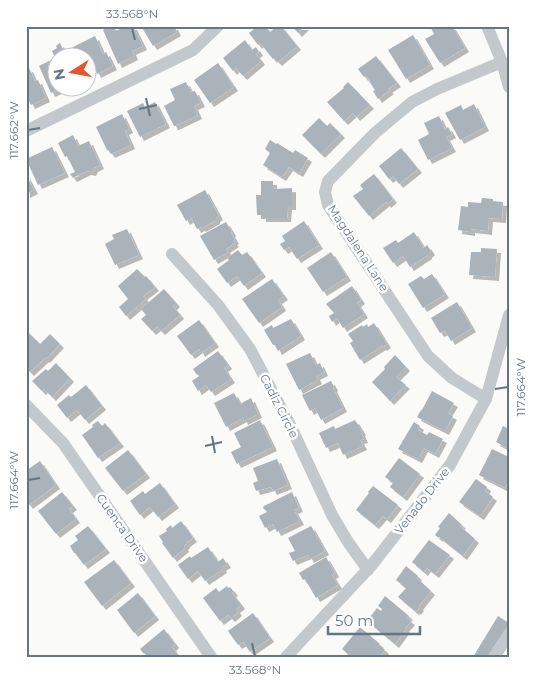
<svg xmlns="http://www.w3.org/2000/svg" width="535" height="683" viewBox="0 0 535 683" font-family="Montserrat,sans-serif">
<defs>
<filter id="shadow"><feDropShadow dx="4" dy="4" stdDeviation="0" flood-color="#0004"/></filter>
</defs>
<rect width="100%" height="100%" fill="#fafaf8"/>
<path fill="#aab3b9" filter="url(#shadow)" d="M110 26H114L116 31 126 26H133L143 46 132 51 134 56 118 64 103 30Z
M141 26H174L177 32 153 46Z
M258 26H265L270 32 277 26H281L297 46 278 62 274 58 273 59 260 43 258 45 249 33Z
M292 26H305L298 33Z
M434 26H452L465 48 440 63 425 39 434 34 431 28Z
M413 35 430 65 406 79 388 50Z
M95 36 103 54 106 52 113 66 97 74 92 63 88 65V58H76L71 48Z
M245 40 252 50 256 47 259 52 256 54 261 61 243 76 236 68 233 71 223 58Z
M60 43 67 58H58V88H63L51 93 39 66 55 58 52 51 57 48 56 46Z
M376 56 397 83 388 89 390 90 378 99 373 91 375 90 369 81H370L366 76 364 77 358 69Z
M218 63 234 87 210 103 194 80Z
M29 68 35 81 38 80 46 98 31 105 26 95V69Z
M186 82 191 92 195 91 201 103 194 106 198 115 175 126H174L164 106 175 100 170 89Z
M348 82 370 105 356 117 353 113 344 121 327 102 344 88 343 87Z
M155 102 166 124 140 137 127 111 143 103 145 107Z
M474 104 485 127 460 140 445 113 461 105 463 110Z
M122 114 129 129 125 131 131 145 111 154 108 150H107L96 127Z
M439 116 445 129 448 127 452 134 446 137 452 148 428 160 418 140 429 134 424 123Z
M319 118 327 126 330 123 341 134 321 154 302 135Z
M73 135 78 146 89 141 100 165 94 168 92 172 87 171 73 178 70 174 75 172 67 156 65 157 58 143Z
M270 140 276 144 277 143 293 153 295 150 308 158 299 173 289 167 282 177 263 165 270 153 265 149Z
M52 147 65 173 38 185 26 159Z
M401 148 418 169 399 184 393 176 389 179 379 166Z
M374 174 393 199 387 204 386 202 369 216 353 196 363 189 360 185Z
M26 175 34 190 26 194Z
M261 181H273V189L292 188V206H288L287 218H262V215H257L256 195H261Z
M205 190 219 216 216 218V220L202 228 201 227 197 229 191 218 186 221 177 205Z
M482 198 493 199V201L503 202 502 219 489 218 488 231 471 229V232L458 230 461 206 468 207V202L481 203Z
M304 221 319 245 297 259 289 247 284 250 280 244 285 241 282 236Z
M226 222 232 232 231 233 235 240 233 241 235 243 226 249 228 252 214 260 200 236Z
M127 229 139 255 115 265 105 244 114 239 112 235Z
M414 232 424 248 427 245 431 251 428 254V255L410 267 403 256 393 263 383 248 396 240 398 243Z
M481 248 497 249 495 277 469 275 471 252H481Z
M238 250 242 255 247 252 262 273 244 286 237 276 227 283 217 269 229 260 227 258Z
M331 252 347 277 323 292 307 268Z
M137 269 145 277 146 276 155 287 143 296 146 299 126 316 119 307 128 299 118 286Z
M432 274 445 294 423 308 408 284 421 276 424 279Z
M272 279 284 296 278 300 282 307 259 323 242 299Z
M352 286 361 300 357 303 364 314 343 328 337 318 332 322 329 316 334 313 326 304Z
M164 289 176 303 173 306 180 315 161 331 157 327 152 331 141 319 146 315 141 309Z
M457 302 472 328 451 341 445 331 440 333 431 318Z
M291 319 301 336 278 351 275 345H273L264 330 272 325 273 328Z
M199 320 215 343 201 353 199 349 191 355 177 336Z
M374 323 387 344 383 347 382 346 360 360 350 343 353 341 348 334 362 325 363 327 367 324 368 327Z
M28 332 40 344 50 334 60 344 46 359 45 358 30 372 26 368V333Z
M218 351 228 365 224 368 231 379 211 392 206 385 198 391 192 381 199 376 198 374 197 375 193 369Z
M310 353 316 365 320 363 324 372 316 376 318 380 299 390 286 364Z
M395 355 406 367 396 377 406 385 390 401 372 382 385 369 384 367Z
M56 363 70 378 52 397 44 389 42 391 32 381 46 369 48 371Z
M331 381 334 387 333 388 343 408 321 420 315 408 310 411 302 395Z
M86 385 102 406 85 420 77 410 67 418 57 405 69 395 71 397Z
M432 391 454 403 448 413 453 416 445 431 417 417 421 410H422Z
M234 393 240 404 251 398 258 414 244 421 243 418 226 427 214 403Z
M260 420 273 447 237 464 231 452 241 447 234 433Z
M355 420 362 431 361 432 364 439 360 440 363 446 343 455 338 443 326 448 319 433 334 426 335 429Z
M98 421 102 426 105 423 120 443 98 458 82 435 93 427 92 425Z
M414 422 420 426 418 430 427 435 429 432 443 439 435 454 424 448 418 459 398 449Z
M503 426 509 429V449L496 442Z
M492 449 509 457V479L505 488 479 475Z
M128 450 146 474 123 491 105 468Z
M399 458 420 474 403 497 390 487 393 483 385 477Z
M277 459 288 485 273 491 271 487 256 491 253 483 258 481 253 468Z
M40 461 56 485 29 505 26 501V475L29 473 27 470Z
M476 479 487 487 485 491 493 497 480 516 459 502Z
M160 483 175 504 158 517 150 507 140 515 130 501 143 491 145 494Z
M373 486 398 505 387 519 383 516 375 525 356 510 369 493 368 492Z
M62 492 73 506 69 509 76 519 56 534 38 511Z
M292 492 299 508 294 510 300 521 277 532 273 524 265 528 259 516 267 512 263 508 264 506Z
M449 513 462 525 460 526 475 539 463 556 439 537V538L435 535 440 528 438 527Z
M181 521 193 538 186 543V544L184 546 185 548 173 558 162 543 163 542 159 536 167 531 166 529 171 525 172 528Z
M88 526 106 549 84 565 75 553H74L70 546 78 540 75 536Z
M311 526 325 551 310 559 308 555 293 561 289 553 295 551 288 538Z
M429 540 450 555 435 574 427 568 424 572 412 562Z
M208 547 218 562 223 558 227 564 222 567 223 569 205 581 198 571 188 579 178 565 190 556 191 558Z
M326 557 335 573 332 575 338 585 316 598 305 579 303 580 299 573Z
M114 560 131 583 102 606 84 582Z
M406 566 418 576 417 578 431 591 419 606 420 607 417 611 416 610 415 611 398 597 406 588 396 580Z
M227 586 228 588 230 587 234 592 232 593 241 605 236 609 238 612 231 618 228 615 220 621 203 598 216 588 219 592Z
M138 593 155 616 134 633 117 610Z
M385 596 409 616 407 618 411 621 405 628 406 629 395 644 367 621 377 608 381 611 382 609 378 606Z
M253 613 270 638 250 652 243 642 238 645 228 631Z
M498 616 509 623 489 657H473Z
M360 627 380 644 379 645 385 650 379 657H351L342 649Z
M164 629 175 644 172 647 179 657H148L145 653 144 654 140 649Z"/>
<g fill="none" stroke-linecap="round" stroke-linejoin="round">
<path stroke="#c3c8cc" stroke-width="12" d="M487 26 502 62 509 87
M26 131 193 50 218 26
M172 254 218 305 250 349 292 429 332 515 348 542 368 570
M486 399 452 378 428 356 328 205 325 192 328 181 375 133 412 102 437 89 502 62
M26 405 63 443 211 657
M286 657 371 566 450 465 486 399 509 315
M494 657 509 634"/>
</g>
<path fill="none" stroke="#657683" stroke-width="2" d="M132 28 135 40M146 98 150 116M139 109 157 105M28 130 40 128M495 389 508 387M212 436 215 453M205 446 222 442M28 480 40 478M252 643 255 656"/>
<g text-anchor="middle" stroke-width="5" stroke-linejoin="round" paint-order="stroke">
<g font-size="12" fill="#657683" stroke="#fff">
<text transform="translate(358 248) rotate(57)" y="4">Magdalena Lane</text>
<text transform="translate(279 406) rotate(63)" y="4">Cadiz Circle</text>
<text transform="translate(422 501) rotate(-52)" y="4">Venado Drive</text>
<text transform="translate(122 528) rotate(55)" y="4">Cuenca Drive</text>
</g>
</g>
<rect width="535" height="683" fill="none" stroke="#ffffff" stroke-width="55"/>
<g transform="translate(72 72) rotate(259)"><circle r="24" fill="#ffffff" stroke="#c1c8cd"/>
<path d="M0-4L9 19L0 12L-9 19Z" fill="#e4572e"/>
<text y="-8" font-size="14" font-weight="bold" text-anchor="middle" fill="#657683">N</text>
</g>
<path d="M328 626v8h92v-8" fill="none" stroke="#657683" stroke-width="2.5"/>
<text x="335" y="626" font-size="15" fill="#657683" stroke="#ffffff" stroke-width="4" paint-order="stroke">50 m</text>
<rect x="28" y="28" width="480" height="628" fill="none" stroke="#657683" stroke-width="2"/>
<g font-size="12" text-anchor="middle" fill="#657683">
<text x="132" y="18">33.568°N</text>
<text transform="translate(14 130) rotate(-90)" y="4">117.662°W</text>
<text transform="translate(521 387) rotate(-90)" y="4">117.664°W</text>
<text transform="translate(14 480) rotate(-90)" y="4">117.664°W</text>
<text x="255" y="674">33.568°N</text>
</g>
</svg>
